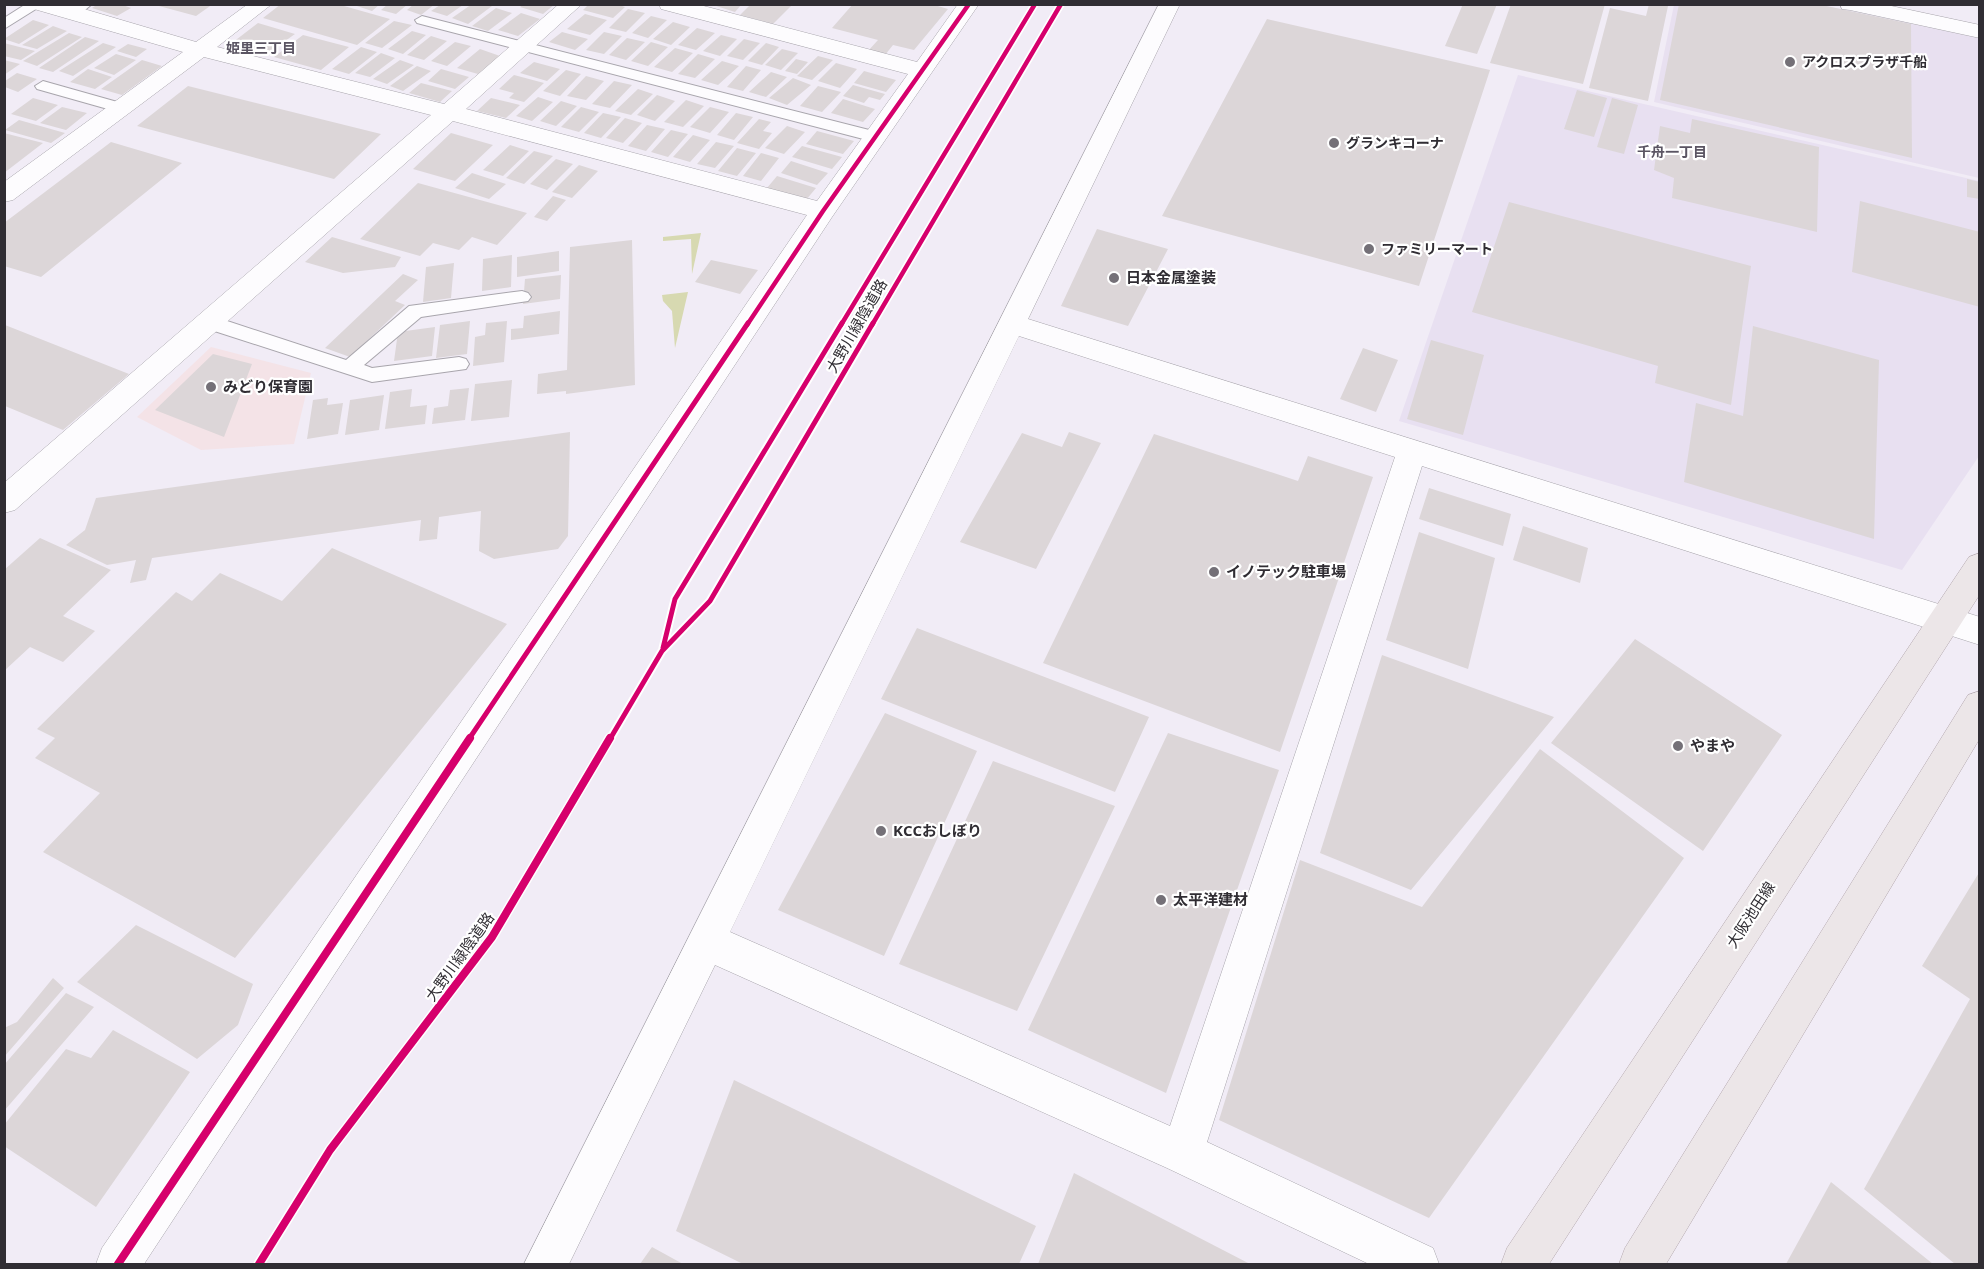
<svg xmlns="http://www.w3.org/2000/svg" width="1984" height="1269" viewBox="0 0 1984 1269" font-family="'Open Sans','Noto Sans JP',sans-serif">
<rect width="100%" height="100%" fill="#f1ecf6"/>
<path fill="#e8e0f0" d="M1674 5H1821L1979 38V178L1654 102Z"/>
<path fill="#e8e0f1" d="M1518 75 1979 181V456L1902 570 1399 421Z"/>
<path fill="#f4e3e7" d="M211 347 311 373 294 444 201 450 137 417Z"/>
<path fill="#d7d9b1" d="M701 233 692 274 691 239 663 241V237Z
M688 292 675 348 672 311 663 301 662 295Z"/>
<path fill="#dcd6d8" d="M98 4H120L131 8 117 16 92 8Z
M161 4H213L196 16 159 6Z
M281 4H337L390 19 357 45 263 18Z
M351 4H380L372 11Z
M388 4H408L396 14 381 10Z
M414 4H435L421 15 407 10Z
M472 4 492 6 468 24 452 18Z
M524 4H555L543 14 520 7Z
M589 4H616L625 7 613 18 583 10Z
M710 4H742L735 12Z
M751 4H793L773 24 740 15Z
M853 4H931L948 9 914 50 893 45 885 55 868 51 878 40 832 28Z
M1463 4H1497L1477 54 1445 46Z
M1511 4H1605L1583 84 1490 63Z
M1649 4 1668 6 1648 101 1589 88 1610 8 1646 16Z
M1679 4H1817L1911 24 1912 158 1660 100Z
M440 5H463L447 16 431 11Z
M496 8 512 13 488 31 472 26Z
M628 9 645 13 626 32 609 28Z
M521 13 540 19 518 36 498 30Z
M585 14 607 20 590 35 567 29Z
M651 16 667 20 648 38 632 33Z
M1267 19 1490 70 1419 286 1162 216Z
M33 20 49 25 19 44 4 39Z
M394 21 412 25 382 48 365 43Z
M673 22 690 27 671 45 653 39Z
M258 23 295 34 264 56 228 46Z
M53 26 67 31 37 49 22 45Z
M697 28 715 33 696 50 678 45Z
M412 31 426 35 403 54 388 49Z
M562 32 588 39 575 50 549 42Z
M604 32 622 36 604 54 586 50Z
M69 33 82 37 37 66 23 61Z
M303 35 349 47 321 70 274 57Z
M721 35 737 39 720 56 703 51Z
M431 36 447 41 424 60 407 55Z
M85 37 99 41 53 72 39 68Z
M627 38 645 42 626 60 609 55Z
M744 39 760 43 743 60 727 56Z
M455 42 471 46 447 66 431 61Z
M651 42 668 47 648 66 631 61Z
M4 43 35 51 21 60 4 56Z
M103 43 116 47 73 76 59 71Z
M766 43 779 47 762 65 748 61Z
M128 44 147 49 136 57 117 51Z
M361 47 377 52 349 74 332 69Z
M675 48 693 53 672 72 654 67Z
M480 49 500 56 478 74 457 68Z
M782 49 798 53 781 70 765 65Z
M381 53 395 58 370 77 355 73Z
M116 54 136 60 114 75 94 68Z
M698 54 715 59 695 78 678 74Z
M818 56 833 60 812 80 797 76Z
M796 59 808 62 797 74 785 71Z
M4 60 20 64 4 75Z
M142 60 162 66 122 95 101 89Z
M400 60 414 65 387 84 373 79Z
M722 61 739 66 718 85 701 80Z
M534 62 560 69 547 81 520 73Z
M836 63 857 69 840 88 818 81Z
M417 66 431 71 403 91 390 86Z
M746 66 761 70 743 91 727 87Z
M88 69 112 77 95 89 70 82Z
M441 69 469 77 455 89 428 81Z
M566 70 581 74 560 96 543 91Z
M864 71 896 80 886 92 854 83Z
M771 72 787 77 766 97 749 92Z
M17 73 37 79 18 92 5 87V81Z
M514 75 544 83 524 102 509 98 514 93 499 89Z
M586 76 604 81 586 100 567 96Z
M793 78 811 85 787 105 769 98Z
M614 81 632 85 610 108 592 104Z
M421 83 452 91 440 102 409 93Z
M853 85 885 94 880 100 869 97 864 103 843 96Z
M188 86 381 134 334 179 137 126Z
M818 86 841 92 822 112 800 106Z
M638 89 653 94 631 115 615 111Z
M1577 90 1607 98 1594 137 1564 129Z
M657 95 675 101 655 121 637 115Z
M538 97 553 102 532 121 516 116Z
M33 98 58 105 36 121 11 114Z
M491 98 520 105 506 118 477 111Z
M1612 98 1638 105 1624 154 1597 147Z
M843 99 875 109 863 122 831 113Z
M686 100 704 106 683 127 664 122Z
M561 101 577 106 556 126 540 121Z
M62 107 87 113 66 130 40 123Z
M581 107 599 112 579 132 561 127Z
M710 107 729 112 710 133 690 127Z
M603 113 621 117 601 138 584 133Z
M736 113 753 117 734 140 717 135Z
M625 118 642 123 623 143 606 138Z
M759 119 771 122 763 131 772 133 759 149 737 143Z
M1692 119 1819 147 1817 232 1672 198 1674 178 1654 170 1660 126 1690 133Z
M19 120 65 133 51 143 5 130Z
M647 125 665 129 646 151 628 146Z
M787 126 805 132 784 154 765 148Z
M671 130 688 134 668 157 651 152Z
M817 131 854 141 843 154 806 144Z
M4 133 43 143 4 173Z
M451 133 493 145 455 181 413 169Z
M693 135 710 140 690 162 673 157Z
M111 142 182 163 41 277 4 266V223Z
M716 142 734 146 715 168 697 164Z
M510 145 529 151 503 176 483 170Z
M802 146 842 157 832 169 792 157Z
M737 148 756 153 737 176 718 171Z
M534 151 553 156 524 184 506 178Z
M761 153 779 158 761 181 743 176Z
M556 159 573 164 547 190 530 184Z
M791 161 828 173 817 185 781 173Z
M579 165 598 171 572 198 552 192Z
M472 173 506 184 489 199 455 188Z
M777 176 816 188 806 200 767 188Z
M1967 179 1980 182V199L1967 197Z
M418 183 527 213 497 245 472 237 459 250 433 243 420 256 360 239Z
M553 196 566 200 547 221 534 217Z
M1860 201 1980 232V307L1852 272Z
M1509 202 1751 266 1731 405 1655 383 1658 366 1472 312Z
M1097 229 1168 249 1128 326 1061 306Z
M332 237 401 257 395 267 343 273 305 262Z
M632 240 635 385 566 394V391L537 394 538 374 567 370 570 247Z
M559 251V271L517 277V257Z
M512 255 511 287 482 291 483 259Z
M711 260 758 270 740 294 695 282Z
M454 263 451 298 423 302 426 267Z
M403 274 418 280 395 301 405 305 350 357 325 348Z
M561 275 560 299 523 304 525 279Z
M560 311 559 334 511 340V329L523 328 524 316Z
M470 321 467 354 436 358 440 325Z
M507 321 504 362 473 366 475 337 485 335 486 323Z
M5 325 129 374 63 430 5 406Z
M1753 326 1879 360 1874 539 1684 482 1696 403 1743 416Z
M435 327 432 356 394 361 398 332Z
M1431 340 1484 355 1463 435 1407 419Z
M1363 348 1398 360 1376 412 1340 399Z
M213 354 252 364 224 437 155 410Z
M512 380 509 417 471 421 475 384Z
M469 388 465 420 432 424 434 408 448 406 450 390Z
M412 389 410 407 427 405 425 424 385 429 390 392Z
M384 395 379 430 345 435 350 400Z
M328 398 327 405 343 403 338 434 307 439 313 400Z
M570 432 568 536 558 549 494 559 479 551 481 511 439 517 437 539 419 541 421 520 152 558 146 580 130 583 136 560 107 565 66 545 85 530 96 498Z
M1069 432 1101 443 1036 569 960 542 1022 433 1062 447Z
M1154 434 1298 481 1308 456 1373 477 1280 752 1043 663Z
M1429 488 1511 514 1503 546 1419 519Z
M1523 526 1588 548 1580 583 1513 560Z
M1419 532 1495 558 1468 669 1386 640Z
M40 538 111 570 63 616 95 631 63 662 30 647 4 671V570Z
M332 548 507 624 235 958 43 852 100 793 35 758 55 738 37 729 176 592 192 601 220 573 282 601Z
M917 628 1149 717 1115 792 881 699Z
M1635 639 1782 735 1703 851 1551 743Z
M1382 655 1554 717 1411 890 1320 853Z
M885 713 977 751 884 956 778 910Z
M1168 733 1279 770 1166 1093 1028 1030Z
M1540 749 1684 858 1429 1218 1219 1120 1300 860 1422 907Z
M993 761 1115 806 1017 1011 899 964Z
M1980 871V1264H1955L1864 1189 1970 999 1922 966Z
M136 925 253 984 238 1025 197 1059 77 982Z
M53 978 64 988 4 1057V1028L17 1022Z
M66 993 94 1007 4 1111V1065Z
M113 1030 190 1072 96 1207 4 1146V1125L66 1049 91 1058Z
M734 1080 1036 1226 1019 1264H743L676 1231Z
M1074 1173 1250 1264H1038Z
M1831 1182 1933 1264H1786Z
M652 1247 683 1264H640Z"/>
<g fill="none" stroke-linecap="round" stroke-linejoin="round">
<g stroke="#a8a5ac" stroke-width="2">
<path id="service" d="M26 4H44L4 29V18Z
M75 4H92L78 16H68L66 13Z
M422 16 881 133 883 137 875 142 417 23 415 20Z
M43 81 128 105 130 108 122 113 37 89 35 86Z
M522 291 528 293 531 297 528 301 421 317 364 365 372 368 459 357 466 359 469 364 466 369 372 382 202 327 200 322 202 317 209 315 346 360 409 306Z"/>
</g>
<g stroke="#a8a5ac" stroke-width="1">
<path id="minor" d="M32 4H67L196 42 248 4H272L217 47 444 104 559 4H582L466 109 817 201 908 74 661 9 659 4H696L917 62 958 4H979L832 217 144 1264H96L102 1248 807 215 453 121 15 510 4 513V483L431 115 204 57 13 200 4 202V182L183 52 34 9Z
M1159 4H1180L1028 319 1980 617V645L1422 466 1207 1142 1433 1248 1439 1264H1369L1167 1168 715 965 569 1264H524ZM1019 336 1395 457 1170 1126 730 932Z
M1840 4H1882L1980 25V38L1850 10 1842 9Z"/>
</g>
<g stroke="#b3a7ad" stroke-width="1">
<path id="primary" d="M1980 553V594L1549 1264H1501L1507 1248 1969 557Z
M1980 691V738L1666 1264H1619L1625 1248 1968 695Z"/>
</g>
<use href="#service" fill="#fdfcfe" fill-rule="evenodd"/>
<use href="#minor" fill="#fdfcfe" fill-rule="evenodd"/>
<use href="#primary" fill="#ece6e8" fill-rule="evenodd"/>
<g stroke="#fff" stroke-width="8">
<path id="cycleway-far2" d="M747 325 823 211 969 4
M841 325 1035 4
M872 325 1061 4"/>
</g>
<g stroke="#fff" stroke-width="9">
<path id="cycleway-far1" d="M663 648 675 599 842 323
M469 739 748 323
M610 739 662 651 710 601 873 323"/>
</g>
<g stroke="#fff" stroke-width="11">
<path id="cycleway" d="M118 1264 470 738
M259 1264 330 1150 492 937 610 738"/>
</g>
<use href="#cycleway-far2" stroke="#d6006c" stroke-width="4.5"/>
<use href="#cycleway-far1" stroke="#d6006c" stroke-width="5"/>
<use href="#cycleway" stroke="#d6006c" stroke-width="8"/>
</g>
<g fill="#747077" stroke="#fff" stroke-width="2">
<circle cx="1790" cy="62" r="6"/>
<circle cx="1334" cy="143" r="6"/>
<circle cx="1369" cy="249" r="6"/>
<circle cx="1114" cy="278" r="6"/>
<circle cx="211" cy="387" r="6"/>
<circle cx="1214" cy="572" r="6"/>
<circle cx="1678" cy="746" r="6"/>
<circle cx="881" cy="831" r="6"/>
<circle cx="1161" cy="900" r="6"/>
</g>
<g text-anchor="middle" stroke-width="4.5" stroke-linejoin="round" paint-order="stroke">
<g font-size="14" font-weight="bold" fill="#5a5462" stroke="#fff">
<text x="261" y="53">姫里三丁目</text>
<text x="1672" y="157">千舟一丁目</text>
</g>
<g font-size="14" font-weight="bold" fill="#302d33" stroke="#fff" text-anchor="start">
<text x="1802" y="67">アクロスプラザ千船</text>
<text x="1346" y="148">グランキコーナ</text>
<text x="1381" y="254">ファミリーマート</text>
</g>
<g font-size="15" font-weight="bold" fill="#302d33" stroke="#fff" text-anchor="start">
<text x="1126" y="283">日本金属塗装</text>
<text x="223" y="392">みどり保育園</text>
<text x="1226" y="577">イノテック駐車場</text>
<text x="1690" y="751">やまや</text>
<text x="893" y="836">KCCおしぼり</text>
<text x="1173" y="905">太平洋建材</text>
</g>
<g font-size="15" fill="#302d33" stroke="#fff">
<text transform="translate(857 326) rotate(-60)" y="5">大野川緑陰道路</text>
<text transform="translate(1751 915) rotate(-57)" y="5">大阪池田線</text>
<text transform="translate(460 957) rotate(-54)" y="5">大野川緑陰道路</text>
</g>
</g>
<rect width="1984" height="1269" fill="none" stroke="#302d33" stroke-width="12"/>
</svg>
